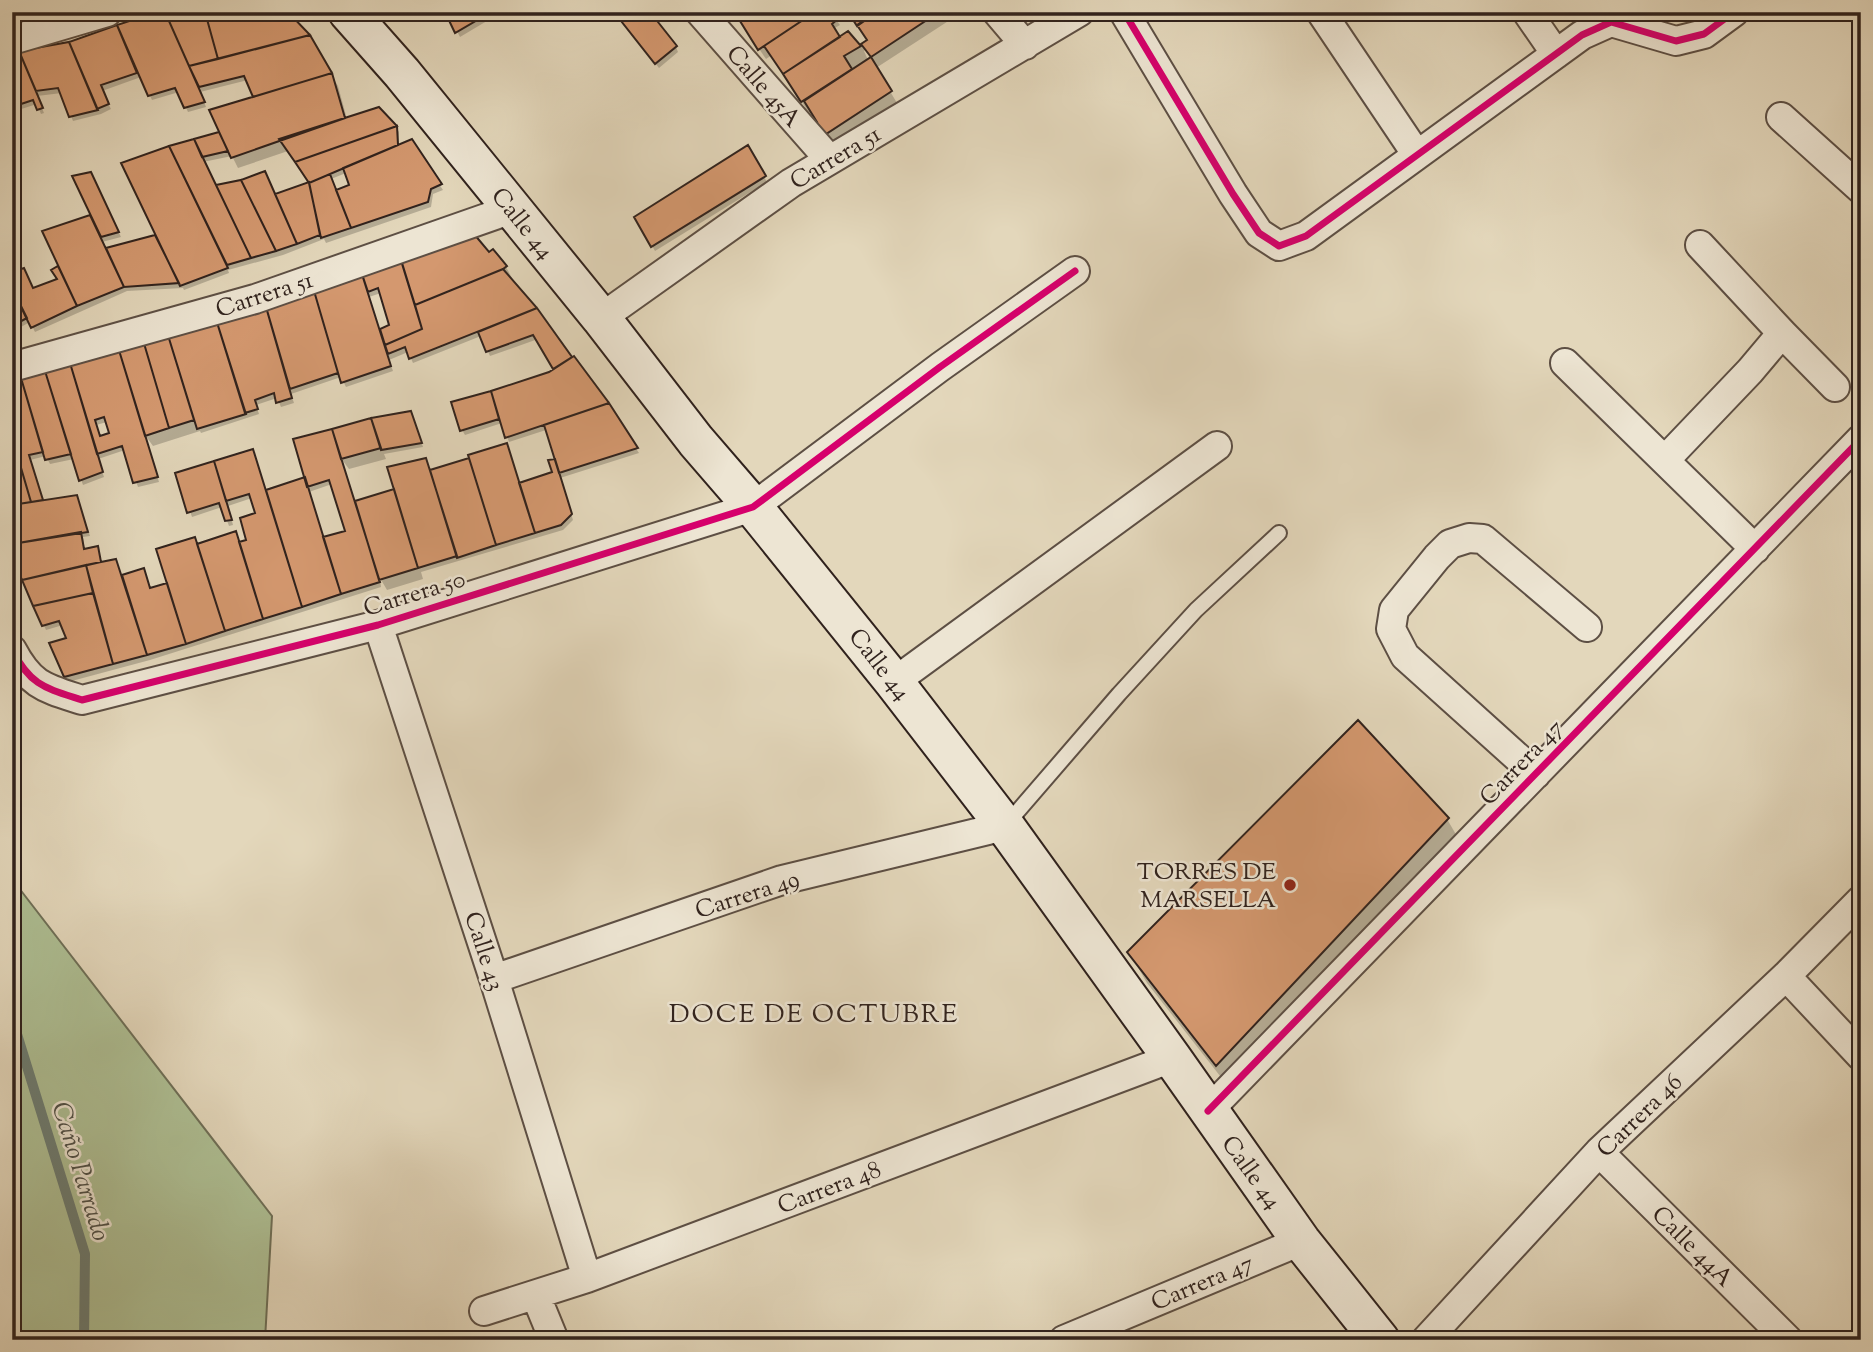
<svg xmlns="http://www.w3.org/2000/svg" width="1873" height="1352" viewBox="0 0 1873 1352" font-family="'Sorts Mill Goudy',serif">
<rect width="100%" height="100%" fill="#e3d7bb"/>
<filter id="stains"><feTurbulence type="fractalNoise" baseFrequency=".00286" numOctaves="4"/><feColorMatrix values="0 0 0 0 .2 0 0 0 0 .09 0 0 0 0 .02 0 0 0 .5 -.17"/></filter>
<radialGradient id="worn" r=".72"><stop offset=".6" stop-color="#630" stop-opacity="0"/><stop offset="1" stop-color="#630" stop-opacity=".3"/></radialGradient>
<path fill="#aebf94" stroke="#6f7058" stroke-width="2" d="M12 879 272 1216 265 1340H12Z"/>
<path fill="#0003" fill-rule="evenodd" d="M164 12 308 36 338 86 347 119 396 127 399 132V146L411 142 443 190 433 194 431 207 326 243 324 239 283 255 228 270 229 273 184 290 183 288 127 291 35 332 30 322 12 332V274L32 290 59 280 54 270 61 267 44 232 93 216V179L121 237 102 242 105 250 158 236 123 164 218 134 223 143 255 98 248 80 200 92 206 107 188 112 179 92 152 100 141 77 102 91 111 109 101 114 73 121 62 93 37 96 44 113 41 114 37 104 12 112V56L69 43ZM288 151 311 183 275 196 264 173 216 187 203 162 232 156 238 168ZM346 173 352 186 336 192 331 179Z
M447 12H502L460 37Z
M615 12 676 47 678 52 659 68Z
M818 12H838L833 16 840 25 833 29 839 39 848 33 860 46 868 41 849 12H949L953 18 876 68 900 108 834 151 814 116 812 118 772 55 766 59 748 33ZM865 50 872 60H868L864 51Z
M747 148 767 182 655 251 636 218Z
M493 251 506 267 512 278 510 280 536 309 571 360 583 371 639 453 560 478 573 520 563 530 421 572 423 579 387 590 380 578 381 587 150 660 68 682 65 677 68 639 63 625 46 630 12 553V382L402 256 489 254ZM381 293 391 326 380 331 369 297ZM481 336 490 356 538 339 555 370 491 393 462 430 465 435 502 423 509 442 546 430 557 460 555 473 520 484 506 445 430 472 393 491 355 503 340 457 349 469 386 459 384 454 423 447 413 418 295 441 307 479 266 491 177 474 192 517 222 507 229 526 233 525 228 506 252 498 257 514 249 542 197 546 169 584 150 590 143 570 122 577 116 561 102 563 97 548 85 551 83 537 90 536 79 502H43L30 460 46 456 50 464 74 459 83 485 104 477 98 459 125 450 138 487 159 482 145 435 153 446 200 431 201 433 259 414 256 405 277 398 281 407 294 403 291 394 341 377 346 387 393 371 389 360 408 352 413 363ZM107 422 111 435 100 438 96 425ZM332 484 347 532 324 539 309 492Z
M12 680 21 697 13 700 12 699Z
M1447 819 1465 850 1235 1095 1147 983 1129 952Z"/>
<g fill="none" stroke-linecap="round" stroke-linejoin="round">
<path stroke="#6d7d73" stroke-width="10" d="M12 1018 85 1254 84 1340"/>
</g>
<path fill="#d4986f" stroke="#30221d" stroke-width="2" fill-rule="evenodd" d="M157 12H165L205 102 184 108 175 88 148 96 117 25Z
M165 12H205L218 59 189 66Z
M205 12H288L310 35 218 59Z
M445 12H491L455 33Z
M614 12H650L677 46 655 64Z
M754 12H815L758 50 740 21Z
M815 12H832L838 19 832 24 840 37 783 74 764 46Z
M848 12H877L857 26Z
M877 12H939L871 57 861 44 867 40 857 25Z
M117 25 137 73 101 85 109 104 97 109 69 42Z
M848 31 861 46 844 56 852 69 801 102 783 74Z
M310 35 332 73 253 97 244 76 199 87 189 66Z
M69 42 98 110 69 117 58 88 36 91 19 51Z
M19 51 43 108 37 110 33 100 12 107V54Z
M871 57 892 91 823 136 815 123 817 122 804 101Z
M332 73 345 118 231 158 209 110Z
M379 107 397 126 295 162 279 139Z
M397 126 398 145 309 183 295 162Z
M219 132 228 151 202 157 194 139Z
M194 139 216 185 251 258 227 265 169 146Z
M412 139 442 184 431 189 428 202 351 228 336 190 349 185 343 168Z
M748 145 766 176 651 247 634 217Z
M169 146 228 268 180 286 121 163Z
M265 171 297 244 276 251 241 180Z
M91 172 119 232 101 237 72 176Z
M330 174 351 228 321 238 309 183Z
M241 180 276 251 251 258 216 185Z
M309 182 320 235 297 244 275 194Z
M90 215 124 287 77 306 42 231Z
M474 234 489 252 493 249 507 266 503 269 415 305 398 250Z
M155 235 179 283 124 287 106 248Z
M399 254 422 329 385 345 380 329 389 325 378 288 368 292 360 268Z
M58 266 77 306 31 328 12 288V272L24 268 33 288 57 279 51 270Z
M360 268 391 366 341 383 312 284Z
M503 269 537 308 409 359 405 347 388 354 385 345 422 329 415 305Z
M312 284 338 373 290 389 264 300Z
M12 288 27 318 12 326Z
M264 300 292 398 276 403 274 393 255 400 258 409 245 413 215 316Z
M537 308 572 357 553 369 533 335 486 352 478 332Z
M215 316 246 414 197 429 167 332Z
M167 332 194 420 169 428 143 340Z
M143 340 169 428 145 436 118 347Z
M118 347 158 477 133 483 122 446 97 454 70 363ZM104 417 109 433 100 436 95 420Z
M574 356 609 403 505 438 491 391 549 372Z
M70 363 103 472 79 481 45 371Z
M45 371 71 454 45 460 21 378Z
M21 378 43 452 29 455 43 500 31 502 12 437V380Z
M491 391 499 419 460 431 451 402Z
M609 403 638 448 559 473 544 425Z
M411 411 422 443 381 450 371 418Z
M371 418 381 448 341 459 332 429Z
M332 429 380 582 341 594 323 537 345 531 329 480 307 487 293 439Z
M12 437 31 502 12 505Z
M507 443 535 533 496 545 468 455Z
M253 449 302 607 263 619 239 542 246 540 240 518 255 513 249 494 226 501 214 461Z
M426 458 457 556 418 568 387 467Z
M469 458 496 545 457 558 430 470Z
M555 459 572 514 561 525 535 533 519 483 552 472 548 460Z
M214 461 232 520 225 521 219 503 187 513 175 473Z
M305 477 341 594 302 607 266 490Z
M394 489 418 568 379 580 355 501Z
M77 495 88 532 12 544V505Z
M236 531 263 619 225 631 197 544Z
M81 532 84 549 98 546 101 562 22 580 12 557V544Z
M195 537 225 631 186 644 156 549Z
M116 559 147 655 113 664 86 565Z
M86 565 93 593 33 606 22 580Z
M144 568 150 588 167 583 186 644 147 655 122 575Z
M93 593 113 664 64 677 49 643 66 638 59 621 42 626 33 606Z
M1358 720 1449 818 1216 1066 1127 952Z"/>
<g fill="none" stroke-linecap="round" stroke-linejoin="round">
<g stroke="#5d4f44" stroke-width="18">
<path id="service" d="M1005 826 1119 694 1196 610 1279 533"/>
</g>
<g stroke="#5d4f44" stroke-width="32">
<path id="minor" d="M700 12 829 159
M997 12 1025 45
M1124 12 1233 194 1259 233 1279 246 1306 236 1582 35 1611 22 1676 41 1704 34 1734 12
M1321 12 1417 155
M1527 12 1556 54
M12 40 107 12
M1781 117 1861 189
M601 318 791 183 1079 12
M1782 333 1835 387
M1565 363 1755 549
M12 367 255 299 512 209
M1665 460 1750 371 1782 333 1700 245
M378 625 494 979 587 1278
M12 650C31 686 45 688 82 700L378 625 753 507 940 367 1075 271
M894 682 1217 446
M1536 774 1405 656 1391 629 1394 610 1437 557 1450 544 1469 538 1483 539 1587 627
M1786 976 1861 1056
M494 979 782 880 1005 826
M1208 1111 1861 439
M1599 1152 1788 1340
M536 1296 554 1340
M484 1311 587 1278 1172 1058
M1064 1340 1301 1241
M1426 1340 1599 1152 1786 976 1861 900"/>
</g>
<g stroke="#30221d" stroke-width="42">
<path id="secondary" d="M348 12 402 73 601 318 696 441 753 507 894 682 1005 826 1172 1058 1301 1241 1380 1340"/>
</g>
<use href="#service" stroke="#ede5d3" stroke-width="14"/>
<use href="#minor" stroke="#ede5d3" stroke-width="28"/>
<use href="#secondary" stroke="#ede5d3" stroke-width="38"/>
<g stroke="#ede5d3" stroke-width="11">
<path id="cycleway" d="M1124 12 1233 194 1259 233 1279 246 1306 236 1582 35 1611 22 1676 41 1704 34 1734 12
M12 650C31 686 45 688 82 700L378 625 753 507 940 367 1075 271
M1208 1111 1861 439"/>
</g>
<use href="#cycleway" stroke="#d6006c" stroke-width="7"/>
</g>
<circle fill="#8f2418" stroke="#ede5d3" stroke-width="2.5" cx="1290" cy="885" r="7"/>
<g text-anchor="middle" stroke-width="5" stroke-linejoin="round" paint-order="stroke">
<g font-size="24" fill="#30221d" stroke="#ede5d3">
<text transform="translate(764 86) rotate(49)" y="8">Calle 45A</text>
<text transform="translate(835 157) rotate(-31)" y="8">Carrera 51</text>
<text transform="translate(523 223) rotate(51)" y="8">Calle 44</text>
<text transform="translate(264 294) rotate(-18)" y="8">Carrera 51</text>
<text transform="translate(414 593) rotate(-17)" y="8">Carrera 50</text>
<text transform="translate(880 664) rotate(52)" y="8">Calle 44</text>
<text transform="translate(1521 762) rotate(-46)" y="8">Carrera 47</text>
<text transform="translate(747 894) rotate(-18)" y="8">Carrera 49</text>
<text transform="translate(485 951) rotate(72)" y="8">Calle 43</text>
<text transform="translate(1639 1115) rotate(-44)" y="8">Carrera 46</text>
<text transform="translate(1252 1172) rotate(54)" y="8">Calle 44</text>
<text transform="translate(829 1187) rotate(-21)" y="8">Carrera 48</text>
<text transform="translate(1693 1246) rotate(45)" y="8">Calle 44A</text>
<text transform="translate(1202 1282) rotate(-23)" y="8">Carrera 47</text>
</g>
<g font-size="24" fill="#30221d" stroke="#ede5d3" text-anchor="end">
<text x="1276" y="879">TORRES DE<tspan x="1276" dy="28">MARSELLA</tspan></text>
</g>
<g font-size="26" letter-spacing="2" fill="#30221d" stroke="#ede5d3">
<text x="814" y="1022">DOCE DE OCTUBRE</text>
</g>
<g font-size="26" font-style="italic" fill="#4f5048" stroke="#ede5d3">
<text transform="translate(82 1171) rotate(73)" y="9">Caño Parrado</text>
</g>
</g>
<rect width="1873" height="1352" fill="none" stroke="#e3d7bb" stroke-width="42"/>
<rect x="14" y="14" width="1845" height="1324" fill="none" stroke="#30221d" stroke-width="3.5"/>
<rect x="21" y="21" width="1831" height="1310" fill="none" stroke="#30221d" stroke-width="2"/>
<rect width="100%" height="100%" filter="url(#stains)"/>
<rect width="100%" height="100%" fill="url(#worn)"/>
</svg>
